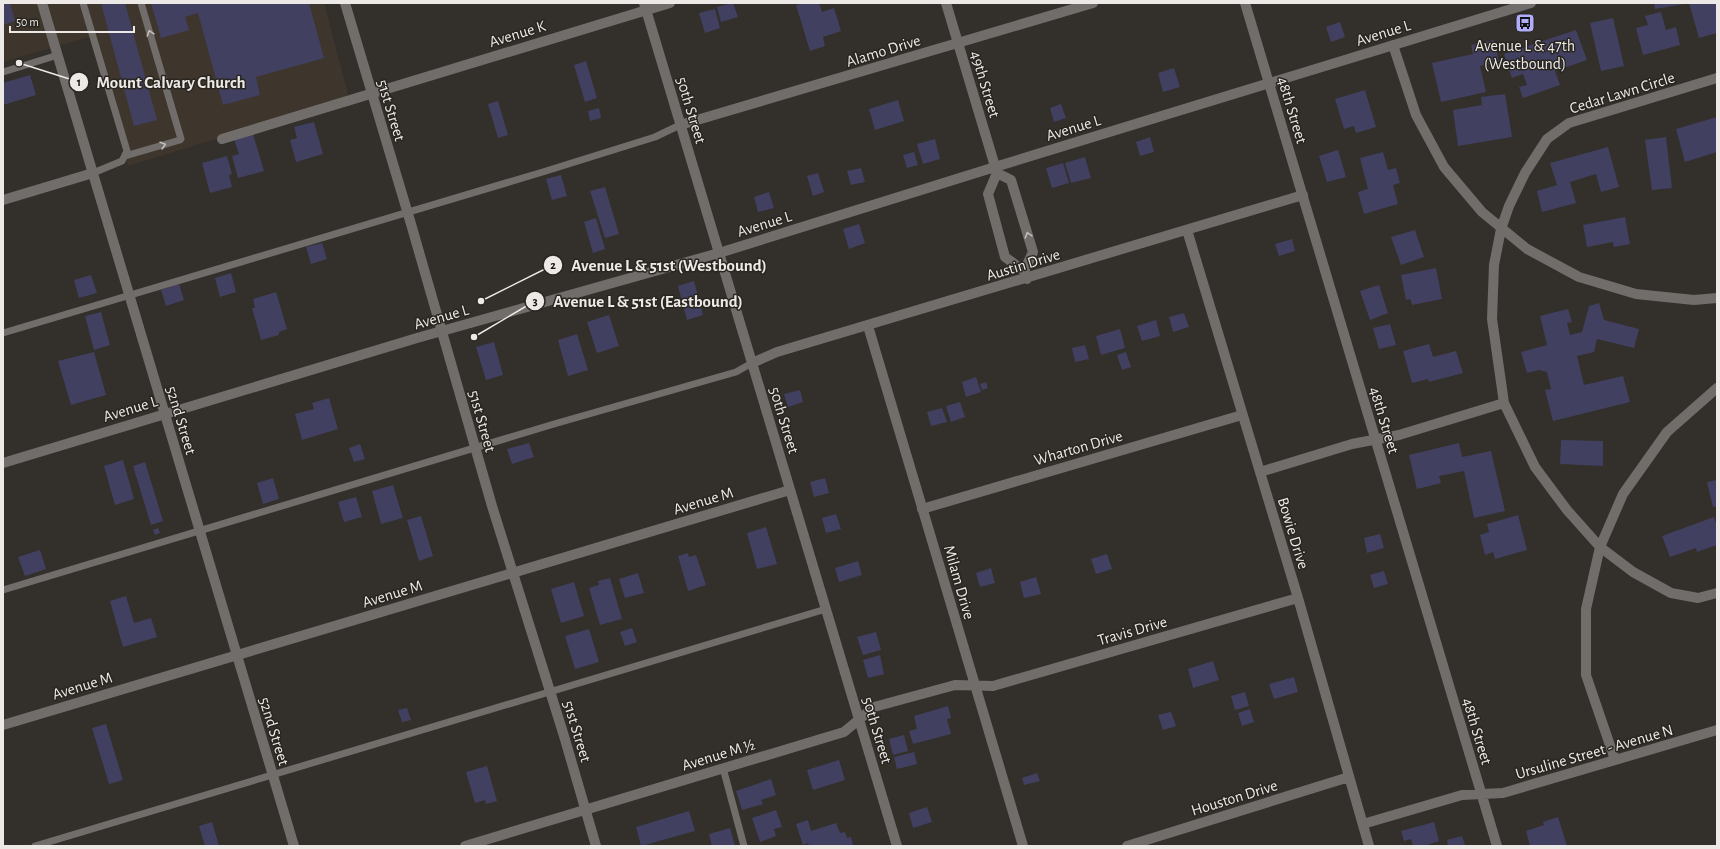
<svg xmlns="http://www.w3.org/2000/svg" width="1720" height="849" viewBox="0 0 1720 849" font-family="'Alegreya Sans',sans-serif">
<rect width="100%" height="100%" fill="#332f2a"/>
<path fill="#3e362c" d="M3 3H324L349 98 128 166 89 37 3 62Z"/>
<path fill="#414061" d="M3 3H10L15 21 3 25Z
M101 3H125L157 120 134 126Z
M151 3H309L324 58 256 77 260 95 223 105 198 13 185 17 189 30 161 38Z
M733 3 738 17 721 22 717 7Z
M803 3H819L822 12 834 8 841 31 823 37 825 46 810 51 796 5Z
M1654 3H1684V4L1655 9Z
M1689 3H1717V33L1699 38Z
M715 9 720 28 705 33 699 13Z
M1661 12 1666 30 1676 27 1680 45 1643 55 1636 28 1648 25 1645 16Z
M1613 18 1624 66 1601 71 1590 23Z
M1340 22 1345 37 1331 42 1326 27Z
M1576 30 1587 60 1555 71 1560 85 1523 98 1519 87 1527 85 1523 74 1512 78 1504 54Z
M1494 40 1499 62 1480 66 1486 92 1441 102 1432 63 1473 54 1471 45Z
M586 61 597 98 585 102 574 65Z
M1174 68 1180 87 1163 92 1158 73Z
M30 75 36 95 3 105V83Z
M1365 90 1376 127 1356 133 1354 126 1344 129 1335 99Z
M1505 94 1512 137 1458 146 1453 110 1482 105 1481 97Z
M898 100 904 121 875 130 869 109Z
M498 101 508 135 498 138 488 104Z
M1061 104 1066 118 1054 122 1050 108Z
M599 108 601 118 590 121 588 111Z
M1717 117V152L1685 162 1676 129Z
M314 122 323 154 296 162 290 140 297 138 294 127Z
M253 134 264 171 238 178 232 156 239 154 234 139Z
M1150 137 1154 152 1140 156 1136 142Z
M1666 137 1672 188 1652 190 1645 140Z
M935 139 940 159 923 164 917 144Z
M1608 147 1619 187 1601 192 1596 174 1570 182 1576 203 1542 212 1537 191 1557 185 1550 163Z
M1338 150 1346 177 1327 182 1319 156Z
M914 152 918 165 907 168 903 155Z
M1383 152 1388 170 1396 168 1400 183 1393 185 1398 204 1364 214 1358 192 1368 189 1360 158Z
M227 156 232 174 229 175 232 187 210 193 202 163Z
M1085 157 1091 178 1071 183 1065 163Z
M1063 163 1069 183 1052 188 1046 168Z
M861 168 865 182 851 185 847 171Z
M818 173 824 192 813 196 807 176Z
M561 175 567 196 552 200 546 179Z
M605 187 619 234 605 238 590 191Z
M769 192 774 208 758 212 754 197Z
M1625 217 1630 244 1614 247 1613 242 1587 247 1583 225Z
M596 218 605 249 593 253 584 222Z
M859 224 865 243 849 249 843 229Z
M1415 230 1424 257 1401 265 1391 237Z
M1292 239 1295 251 1279 256 1275 244Z
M322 243 327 259 311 264 306 247Z
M1436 268 1442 299 1412 305 1410 299 1406 300 1401 275Z
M231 273 236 292 220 297 215 278Z
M91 275 97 293 79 298 74 280Z
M694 281 703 315 687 320 678 286Z
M179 284 184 300 166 306 161 290Z
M1379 285 1388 313 1370 320 1360 291Z
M276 292 287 329 279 332V335L261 340 252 308H255L253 299Z
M1599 303 1604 320 1639 329 1634 348 1597 339 1594 352 1577 356 1584 385 1623 376 1630 402 1553 421 1545 390 1551 389 1547 372 1539 370 1527 373 1521 352 1547 345 1540 316 1568 309 1572 322 1567 323 1570 335 1582 332 1589 306Z
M101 312 110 345 94 350 85 316Z
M1184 313 1189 327 1173 332 1169 317Z
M609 315 619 346 597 353 587 322Z
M1156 320 1160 336 1142 341 1137 326Z
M1390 324 1396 345 1379 349 1373 328Z
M1120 329 1125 348 1101 355 1096 336Z
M577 334 588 370 568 376 558 340Z
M494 342 503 375 486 380 476 347Z
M1429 344 1433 357 1456 351 1463 373 1429 382 1428 379 1412 383 1403 351Z
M1085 345 1089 359 1075 362 1072 348Z
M94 352 106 395 71 405 58 361Z
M1126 352 1131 367 1122 370 1117 355Z
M976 377 981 392 966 397 962 382Z
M986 382 988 388 982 390 980 384Z
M800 390 803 402 788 407 784 394Z
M329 398 338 429 302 440 295 414 314 409 312 403Z
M960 402 965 417 951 422 946 406Z
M942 408 947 422 931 426 927 412Z
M1561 440 1603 441V466L1560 464Z
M529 443 534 457 512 464 507 449Z
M1459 443 1462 457 1491 451 1505 511 1474 518 1464 471 1439 476 1441 483 1417 489 1409 455Z
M360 444 365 459 354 462 349 448Z
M123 460 134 499 115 505 104 466Z
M145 462 163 521 151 525 133 466Z
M273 478 279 499 263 504 257 483Z
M825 478 829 493 814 497 810 482Z
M1717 480V506L1713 507 1707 482Z
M393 485 403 518 381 524 372 491Z
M356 497 362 517 344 522 338 502Z
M836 514 841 529 826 533 822 518Z
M1518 515 1527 550 1495 559 1493 552 1485 555 1480 535 1489 532 1487 524Z
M421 516 433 556 419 561 407 520Z
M1714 517 1717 527V545L1697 552 1696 548 1670 557 1662 536Z
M766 527 777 564 757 569 747 533Z
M158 528 160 533 155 535 153 530Z
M1380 534 1384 548 1367 553 1364 538Z
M40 550 46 569 25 576 18 557Z
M688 553 689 557 696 555 706 585 688 591 678 556Z
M1107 554 1112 569 1096 574 1091 559Z
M858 561 862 575 839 582 835 568Z
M991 568 995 583 980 587 976 573Z
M1384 571 1388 584 1374 588 1370 575Z
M638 573 644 593 625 598 619 579Z
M1036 577 1041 594 1024 598 1020 582Z
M610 578 622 619 600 625 589 588 599 585 598 581Z
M574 582 584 616 561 623 551 589Z
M126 596 134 623 151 618 157 637 123 647 110 601Z
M632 628 637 642 625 646 620 632Z
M589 629 599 662 575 669 565 636Z
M876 632 881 650 863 655 857 637Z
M880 655 884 674 868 678 863 660Z
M1213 661 1219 680 1193 688 1188 669Z
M1294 677 1298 692 1274 699 1269 684Z
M1245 692 1249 706 1235 710 1231 696Z
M948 706 951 718 947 719 951 734 913 744 909 731 917 729 914 716Z
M407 708 411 720 402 722 398 710Z
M1250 709 1254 722 1242 726 1238 713Z
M1171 712 1176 726 1163 730 1158 715Z
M106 724 123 780 109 784 92 728Z
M904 735 908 751 893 755 889 739Z
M914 752 917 764 897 769 894 757Z
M839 760 845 780 813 790 807 770Z
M487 766 497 801 486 804 485 800 475 803 466 772Z
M1037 773 1040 781 1024 785 1022 778Z
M771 779 776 795 761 800 763 804 742 810 736 791Z
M927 807 932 822 913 828 909 813Z
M776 810 782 827 774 829 776 836 760 842 752 818Z
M689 811 695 831 641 846 636 827Z
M1558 817 1567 846H1530L1526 831 1544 825 1543 822Z
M808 820 811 831 836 823 840 833 845 832 847 838 851 837 853 846H809L808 843 803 845 796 824Z
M212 822 219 846H205L199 826Z
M1434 822 1439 841 1424 846H1413L1411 839 1404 841 1401 831Z
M730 828 735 846H712L709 834Z
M1462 836 1465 845 1448 846 1447 840Z"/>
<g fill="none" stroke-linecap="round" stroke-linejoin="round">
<path stroke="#706d6b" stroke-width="7" d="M83 3 127 151 122 161 93 173
M3 72 58 55
M125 156 180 140 181 139 141 3
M3 333 546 171 655 137 680 125
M3 590 554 424 736 372 752 363
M723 768 744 846
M35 846 826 609"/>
<path stroke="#706d6b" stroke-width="10" d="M42 3 294 846
M644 3 897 846
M946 3 997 173 988 194 1005 257 1024 271 1027 279
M1245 3 1497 846
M1393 45 1416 115 1444 167 1482 212 1527 249 1579 277 1636 294 1694 300 1717 298
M1717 78 1569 123 1547 139 1525 173 1509 206 1501 229 1494 265 1492 319 1504 403 1535 467 1567 510 1600 547 1633 572 1671 593 1698 598 1717 593
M680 125 1093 3
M222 139 670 3
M997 173 1011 180 1033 252 1024 271
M3 200 93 173
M1187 230 1298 598 1369 846
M868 326 1023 846
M752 363 777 352 1303 195
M3 463 417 338 719 253 995 167 1531 3
M1260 472 1352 444 1399 435 1504 403
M922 509 1242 415
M3 725 790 490
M1615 760 1586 675V609L1600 547 1623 494 1667 432 1717 388
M1363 824 1462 795 1503 793 1717 730
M465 846 844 732 874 707 955 685 993 686 1298 598
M1127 846 1349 777"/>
<path stroke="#706d6b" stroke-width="10" d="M345 3 411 224 492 506 564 736 596 846"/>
</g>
<defs><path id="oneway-chevron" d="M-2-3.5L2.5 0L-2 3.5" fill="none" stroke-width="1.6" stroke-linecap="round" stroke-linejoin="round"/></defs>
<g stroke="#c1bebb">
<use href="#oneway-chevron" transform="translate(150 33) rotate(-107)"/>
<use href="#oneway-chevron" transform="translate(163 145) rotate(-16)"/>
<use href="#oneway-chevron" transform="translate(1028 235) rotate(-107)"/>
</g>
<defs>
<g id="bus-square" transform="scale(1)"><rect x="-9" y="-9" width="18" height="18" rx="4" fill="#b0aefa" stroke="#292520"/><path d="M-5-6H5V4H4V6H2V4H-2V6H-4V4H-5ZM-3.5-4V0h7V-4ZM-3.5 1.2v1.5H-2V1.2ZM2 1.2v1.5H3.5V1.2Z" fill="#111"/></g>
</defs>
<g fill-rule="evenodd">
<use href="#bus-square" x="1525" y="23"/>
</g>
<g text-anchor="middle" stroke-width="3" stroke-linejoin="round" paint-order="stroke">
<g font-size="16" fill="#ece9e6" stroke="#292520">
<text transform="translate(1383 32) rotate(-17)" y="6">Avenue L</text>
<text transform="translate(517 33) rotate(-17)" y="6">Avenue K</text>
<text transform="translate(883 50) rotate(-17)" y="6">Alamo Drive</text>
<text transform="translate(986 84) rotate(73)" y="6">49th Street</text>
<text transform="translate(1622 92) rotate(-17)" y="6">Cedar Lawn Circle</text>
<text transform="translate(392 110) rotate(73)" y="6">51st Street</text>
<text transform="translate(692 110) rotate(73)" y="6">50th Street</text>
<text transform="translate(1293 110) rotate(73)" y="6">48th Street</text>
<text transform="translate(1073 127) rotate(-17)" y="6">Avenue L</text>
<text transform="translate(764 223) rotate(-17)" y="6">Avenue L</text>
<text transform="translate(1023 264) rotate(-17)" y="6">Austin Drive</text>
<text transform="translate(441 316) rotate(-16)" y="6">Avenue L</text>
<text transform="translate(130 408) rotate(-17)" y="6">Avenue L</text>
<text transform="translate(182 420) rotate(73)" y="6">52nd Street</text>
<text transform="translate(785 420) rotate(73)" y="6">50th Street</text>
<text transform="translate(1385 420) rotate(73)" y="6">48th Street</text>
<text transform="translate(483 421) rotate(74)" y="6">51st Street</text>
<text transform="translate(1078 447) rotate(-16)" y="6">Wharton Drive</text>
<text transform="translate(703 500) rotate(-17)" y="6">Avenue M</text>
<text transform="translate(1294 533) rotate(73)" y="6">Bowie Drive</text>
<text transform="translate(960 582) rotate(74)" y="6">Milam Drive</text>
<text transform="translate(392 593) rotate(-17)" y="6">Avenue M</text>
<text transform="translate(1132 630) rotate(-16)" y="6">Travis Drive</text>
<text transform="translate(82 685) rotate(-17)" y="6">Avenue M</text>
<text transform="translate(878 730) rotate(73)" y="6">50th Street</text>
<text transform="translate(275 731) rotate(73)" y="6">52nd Street</text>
<text transform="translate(578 731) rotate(73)" y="6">51st Street</text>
<text transform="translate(1478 731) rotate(73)" y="6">48th Street</text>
<text transform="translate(1594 751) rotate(-16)" y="6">Ursuline Street - Avenue N</text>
<text transform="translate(718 754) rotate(-17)" y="6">Avenue M ½</text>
<text transform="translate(1234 797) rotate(-17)" y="6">Houston Drive</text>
</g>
<g font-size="16" fill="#ece9e6" stroke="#292520">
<text x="1525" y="51">Avenue L &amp; 47th<tspan x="1525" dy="18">(Westbound)</tspan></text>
</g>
</g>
<path fill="none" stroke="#ece9e6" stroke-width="1.5" d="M19 63L79 82M481 301L553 265M474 337L535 301"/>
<g fill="#ece9e6" stroke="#292520" stroke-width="1.5">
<circle cx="19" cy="63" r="4"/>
<circle cx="481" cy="301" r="4"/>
<circle cx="474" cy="337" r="4"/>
<circle cx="79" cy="82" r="10"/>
<circle cx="553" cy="265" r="10"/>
<circle cx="535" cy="301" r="10"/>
</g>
<g font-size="12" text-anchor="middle" font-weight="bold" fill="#111">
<text x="79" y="86">1</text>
<text x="553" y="269">2</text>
<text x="535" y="305">3</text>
</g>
<g font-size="17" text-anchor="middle" font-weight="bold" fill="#ece9e6" stroke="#292520" stroke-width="3" stroke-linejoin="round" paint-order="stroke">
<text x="171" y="88">Mount Calvary Church</text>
<text x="669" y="271">Avenue L &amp; 51st (Westbound)</text>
<text x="648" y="307">Avenue L &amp; 51st (Eastbound)</text>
</g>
<rect width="1720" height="849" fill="none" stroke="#ece9e6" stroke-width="8"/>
<path d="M10 26v6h124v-6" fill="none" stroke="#ece9e6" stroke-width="2"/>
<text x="16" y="26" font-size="12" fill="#ece9e6" stroke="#292520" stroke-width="3" paint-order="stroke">50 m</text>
</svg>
